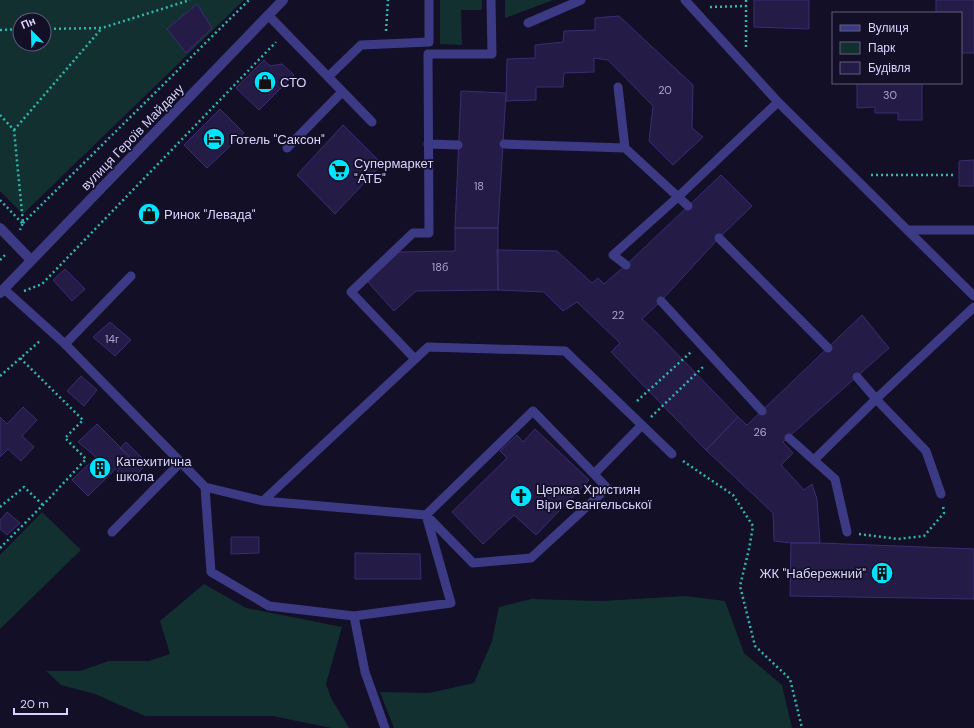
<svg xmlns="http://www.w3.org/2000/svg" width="974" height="728" viewBox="0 0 974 728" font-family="'DM Sans',sans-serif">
<rect width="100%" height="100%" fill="#130f26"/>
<path fill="#12302f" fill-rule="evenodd" d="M0 0H244L23 214 0 191ZM20 20H44V44H20Z
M440 0H482V10H461L462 45 440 44Z
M505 0H553L505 18Z
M42 512 81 550 0 629V555Z
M204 584 246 608 342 627 326 684 331 698 349 728H331L273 716H145L95 694 61 685 46 671H80L109 661H149L170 654 160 621Z
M685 596 725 601 744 653 782 685 792 728H394L380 692 429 693 474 683 492 641 499 607 531 599 603 601Z"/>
<path fill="#241b47" stroke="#3b2d73" d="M754 0H809V29L754 27Z
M936 0H974V53H961V13H936Z
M197 4 212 28 186 53 167 29Z
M619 16 693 85 692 128 703 137 673 165 649 141 653 106 608 60 594 58V72L564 73 563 87H536V100L506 101 507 59 535 58V45L563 42 564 31 595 30V18Z
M264 60 270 66 282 64 294 75 259 110 236 88Z
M857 83H922V120H898V113H875V107L857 108Z
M461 91 506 93 498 228H455Z
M220 109 244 133 207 168 184 145Z
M343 125 382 164 335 214 297 175Z
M974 160V186H959V161Z
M721 175 752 206 719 238 661 301 642 319 656 332 738 417 706 450 611 352 620 343 577 302 563 311 544 292 498 290 497 250 557 251 592 283 598 278 604 284 626 265Z
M455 228H498V290L416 291 394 311 367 281 397 252 455 251Z
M65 269 85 289 72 301 53 280Z
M862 315 889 348 783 442 793 453 781 465 804 490 812 484 817 499 820 543H791L774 541 773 513 706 450 738 417 747 425Z
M110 322 131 340 115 356 93 337Z
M81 376 97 390 84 406 67 391Z
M23 407 37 420 22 436 34 447 21 461 8 449 0 457V417L7 424Z
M97 424 129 456 88 496 72 480 96 457 78 442Z
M535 429 589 480 536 535 514 515 483 544 452 512 507 458 500 451 517 435 523 442Z
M126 442 147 463 129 483 117 471 129 456 120 448Z
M7 512 20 523 7 535 0 529V520Z
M231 537H259V553L231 554Z
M791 543H820L974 549V599L790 596Z
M355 553 420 554 421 579H355Z"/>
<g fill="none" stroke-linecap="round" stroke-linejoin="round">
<path stroke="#2fb8b0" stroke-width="2.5" stroke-dasharray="2 3" stroke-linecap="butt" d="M710 7 746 6
M44 29 102 28 190 0
M0 30 20 29
M386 31 388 0
M746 47V0
M0 115 14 130 23 223 20 230
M14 130 102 28
M871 175H955
M0 200 22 223
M23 223 249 0
M0 260 6 254
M24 291 42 284 276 42
M0 376 41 340
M637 401 691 352
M651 417 704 366
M683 461 733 495 753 526 749 549 740 586 755 646 790 679 802 728
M0 507 24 487 43 505
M859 534 898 539 924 536 944 513 943 506
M0 548 43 505 86 459 65 438 83 420 20 358"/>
<path stroke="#3d3a85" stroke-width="9" d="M685 0 778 102 974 296
M268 15 372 122
M528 23 581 0
M328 77 361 45 429 42V0
M618 87 625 148
M428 144 458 145
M504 144 625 148 688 206
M287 148 342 92
M907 230H974
M719 238 828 348
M626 265 613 255 679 196 778 102
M4 289 65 344 205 487 263 501 426 515 451 603 354 616
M661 301 762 411
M65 344 131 276
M415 359 351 292 413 233H429L428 54H492L491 0
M857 377 876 399 926 451 941 494
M789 438 835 479 847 532
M814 460 876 399 974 307
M594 474 533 411 426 515 473 563 531 558 607 488 594 474 642 425
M205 487 211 572 269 606 354 616 365 672 385 728
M263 501 428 347 565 351 672 454
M112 532 180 463"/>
<path stroke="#3d3a85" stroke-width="10" d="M0 228 31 260
M0 293 283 0"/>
</g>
<defs>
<g id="shop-disc" transform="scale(1.15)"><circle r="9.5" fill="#00e5ff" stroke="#130f26"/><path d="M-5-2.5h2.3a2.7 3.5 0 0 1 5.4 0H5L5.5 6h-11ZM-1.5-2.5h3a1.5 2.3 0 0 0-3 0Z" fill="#111"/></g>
<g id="hotel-disc" transform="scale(1.15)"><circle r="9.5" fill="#00e5ff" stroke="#130f26"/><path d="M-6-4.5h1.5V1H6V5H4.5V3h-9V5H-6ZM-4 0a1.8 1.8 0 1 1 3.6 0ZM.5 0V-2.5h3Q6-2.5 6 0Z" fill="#111"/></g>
<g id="supermarket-disc" transform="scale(1.15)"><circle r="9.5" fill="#00e5ff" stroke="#130f26"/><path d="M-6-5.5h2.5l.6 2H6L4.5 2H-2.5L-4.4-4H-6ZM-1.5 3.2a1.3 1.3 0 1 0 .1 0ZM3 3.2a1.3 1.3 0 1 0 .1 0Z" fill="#111"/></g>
<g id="building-disc" transform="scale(1.15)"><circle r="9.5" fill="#00e5ff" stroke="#130f26"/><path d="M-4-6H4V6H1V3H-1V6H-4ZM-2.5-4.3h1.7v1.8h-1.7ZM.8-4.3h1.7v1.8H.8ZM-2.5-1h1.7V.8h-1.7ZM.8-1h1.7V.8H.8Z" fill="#111"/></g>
<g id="church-disc" transform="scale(1.15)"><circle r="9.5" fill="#00e5ff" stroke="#130f26"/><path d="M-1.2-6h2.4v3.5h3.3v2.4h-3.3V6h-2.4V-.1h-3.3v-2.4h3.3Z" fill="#111"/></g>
</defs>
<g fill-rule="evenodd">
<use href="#shop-disc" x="265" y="82"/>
<use href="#hotel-disc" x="214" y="139"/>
<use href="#supermarket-disc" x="339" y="170"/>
<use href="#shop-disc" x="149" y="214"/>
<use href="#building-disc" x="100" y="468"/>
<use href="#church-disc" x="521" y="496"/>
<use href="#building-disc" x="882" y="573"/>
</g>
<g text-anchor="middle" stroke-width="3.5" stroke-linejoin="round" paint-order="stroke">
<g font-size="11" fill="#aca6d1">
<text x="665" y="94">20</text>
<text x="890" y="99">30</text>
<text x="479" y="190">18</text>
<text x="440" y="271">18б</text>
<text x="618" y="319">22</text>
<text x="112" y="343">14г</text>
<text x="760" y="436">26</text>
</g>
<g font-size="13" fill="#d9d4ff" stroke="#130f26" text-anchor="start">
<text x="280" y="87">СТО</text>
<text x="230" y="144">Готель "Саксон"</text>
<text x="354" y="168">Супермаркет<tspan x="354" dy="15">"АТБ"</tspan></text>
<text x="164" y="219">Ринок "Левада"</text>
<text x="116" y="466">Катехитична<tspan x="116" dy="15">школа</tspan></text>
<text x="536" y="494">Церква Християн<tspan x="536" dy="15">Віри Євангельської</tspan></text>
<text x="866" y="578" text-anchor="end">ЖК "Набережний"</text>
</g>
<g font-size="13" fill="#d9d4ff" stroke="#130f26">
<text transform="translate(132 137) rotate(-46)" y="5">вулиця Героїв Майдану</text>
</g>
</g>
<rect x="832" y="12" width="130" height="72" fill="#130f26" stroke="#625e7d"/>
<rect x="840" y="25" width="20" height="6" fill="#3d3a85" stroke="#625e7d"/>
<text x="868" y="32" font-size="12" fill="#d9d4ff">Вулиця</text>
<rect x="840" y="42" width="20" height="12" fill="#12302f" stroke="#625e7d"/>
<text x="868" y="52" font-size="12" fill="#d9d4ff">Парк</text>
<rect x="840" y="62" width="20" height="12" fill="#241b47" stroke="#625e7d"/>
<text x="868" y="72" font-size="12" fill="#d9d4ff">Будівля</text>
<g transform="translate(32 32) rotate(337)"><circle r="19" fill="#130f26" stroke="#625e7d"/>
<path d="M0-3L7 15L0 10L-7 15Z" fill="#00e5ff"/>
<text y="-6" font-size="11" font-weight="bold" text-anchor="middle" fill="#d9d4ff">Пн</text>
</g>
<path d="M14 708v6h53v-6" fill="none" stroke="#d9d4ff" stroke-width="2"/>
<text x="20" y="708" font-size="12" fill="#d9d4ff" stroke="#130f26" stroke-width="3" paint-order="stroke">20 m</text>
</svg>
